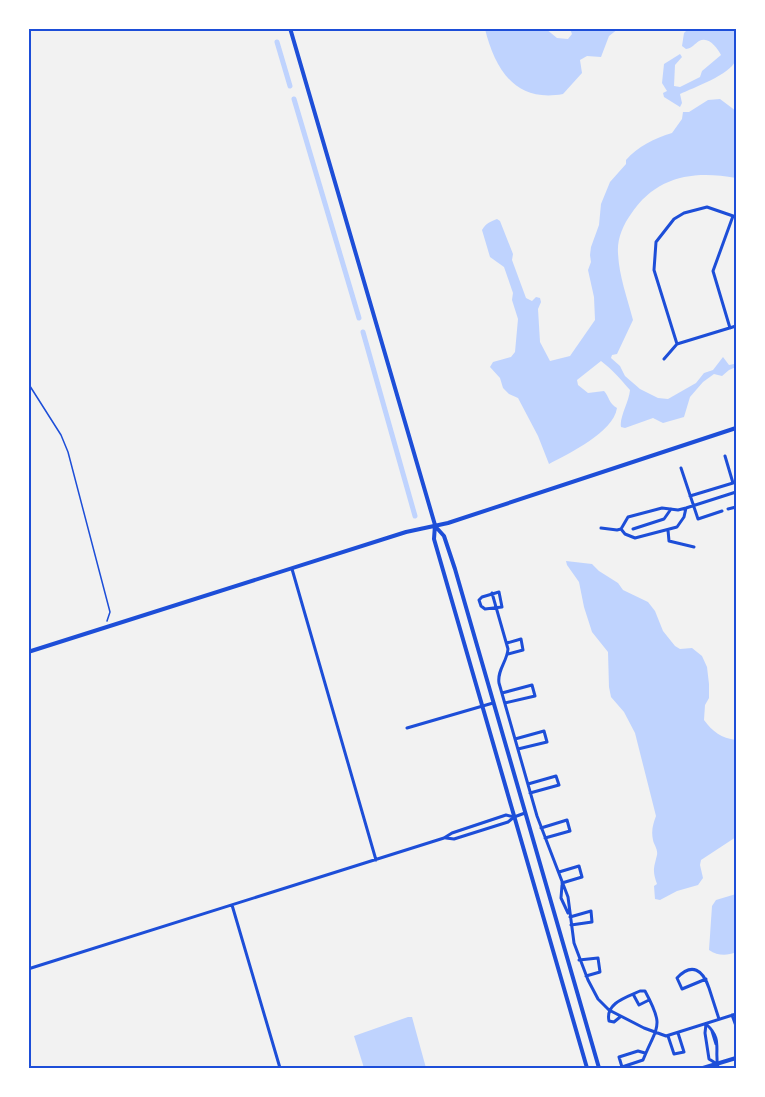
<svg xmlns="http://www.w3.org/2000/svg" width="765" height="1097" viewBox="0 0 765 1097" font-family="'Noto Sans',sans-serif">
<rect width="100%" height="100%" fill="#f2f2f2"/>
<path fill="#bfd3fe" d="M485 29H546L557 38 568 39 572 34 570 29H618L609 36 601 57 587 56 580 60 582 73 563 94C515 103 495 69 485 29Z
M688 29H736C737 39 738 51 735 61 731 74 693 88 680 94L682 103 680 107 664 97 663 93 667 91 662 83 664 64 680 54 682 57 675 65 674 86 680 87 700 77 702 71 721 55C717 48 709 36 699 41 694 44 693 48 686 49L682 46 684 33Z
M720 99 736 111V178C694 170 656 176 631 214 623 225 617 239 618 253 619 276 627 297 633 320L617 354 612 355 611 358 620 366 625 376 640 389 658 398 668 399 696 383 704 373 713 370 723 357 729 365 734 364 736 361V367L729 370 722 376 714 374 703 382 690 397 684 417 663 423 653 418 625 428 621 427C619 418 629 402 630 390 620 379 613 370 601 361L577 380 578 385 588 393 604 391C609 396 609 404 617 408 613 433 569 453 549 464L538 436 518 398 509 394 503 388 500 378 490 367 493 362 511 357 515 352 518 319 512 300 513 293 504 267 490 257 482 230C486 223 490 222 497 219L500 221 513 254 512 260 526 298 532 301 536 297 540 298 541 302 538 309 540 342 550 361 570 356 595 320 594 297 588 270 591 262 590 255 591 247 599 225 601 204 610 182 626 164V160C637 147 655 138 672 133L682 119 683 112H689L708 100Z
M566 561 592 564 599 571 618 583 623 590 648 602 655 611 663 631 675 646 680 649 692 648 702 656 707 667 709 684V698L705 705 704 720C713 732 721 738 736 740V837L701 860 700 865 703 878 698 885 677 891 660 900 655 899 654 886 657 884C652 870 654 868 657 855 658 849 654 845 653 840 651 831 653 824 656 816L635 733 624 712 611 697 609 687 608 652 592 632 584 607 579 582 567 565Z
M736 894V952C727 956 718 956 709 950L712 906 716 900Z
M408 1017H412L426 1068H364L354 1036Z"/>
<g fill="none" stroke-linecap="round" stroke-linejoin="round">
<path stroke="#bfd3fe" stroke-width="5" d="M277 42 290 86
M294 99 359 318
M363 332 415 516"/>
<path stroke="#1d4ed8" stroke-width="1.5" d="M28 383 61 435 68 452 110 612 107 621"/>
<path stroke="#1d4ed8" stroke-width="3" d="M730 328 713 271 733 216
M677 344 654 270 656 242 674 219 684 213 707 207 736 217
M664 359 677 344 736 326
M681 468 698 519 722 511
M690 496 733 483 725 456
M728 509 736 507
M601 528 617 530 621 529 625 534 635 538 677 527 684 517 686 508
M621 529 628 517 662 508 678 510 686 508 736 492
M633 529 664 519 671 509
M668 530 669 541 694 547
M292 569 376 860
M499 592 502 607 485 609 481 606 479 600 482 597Z
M492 593 508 649C507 662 497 670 499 683L537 816 568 897 574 943 588 980 598 999 609 1010 644 1028 666 1036 736 1014
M507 643 521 639 523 650 508 654
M502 693 532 685 535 696 505 703
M407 728 493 703
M515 739 544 731 547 742 518 749
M528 784 556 776 559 785 530 793
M541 828 567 820 570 831 545 838
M446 838 454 839 508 822 514 817 525 813
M559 872 579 866 582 877 562 883
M562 885 561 898 568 913
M232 905 280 1068
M570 917 591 911 592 922 571 925
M579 960 598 958 600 972 586 976
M28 969 444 838 452 833 506 815 514 817
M706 979 682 989 677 978C692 962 703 970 709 988L719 1019
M633 994 639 1005 649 1000
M732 1015 736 1026
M620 1017 614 1022 609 1021C605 1003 627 997 640 991H645C665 1028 657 1025 643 1060L622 1067 619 1057 638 1051 645 1053
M706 1024C723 1039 714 1050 718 1068
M706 1024 705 1033 709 1059 717 1064
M712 1031 716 1044
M668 1036 674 1054 684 1052 678 1033"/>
<path stroke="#1d4ed8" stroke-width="4" d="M290 28 435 525 434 539 587 1068
M435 526 444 536 455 569 599 1068
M28 652 406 532 448 523 736 428
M703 1068 736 1058"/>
</g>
<rect width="765" height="1097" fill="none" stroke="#ffffff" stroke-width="60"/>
<rect x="30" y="30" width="705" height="1037" fill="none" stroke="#1d4ed8" stroke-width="2"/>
</svg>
